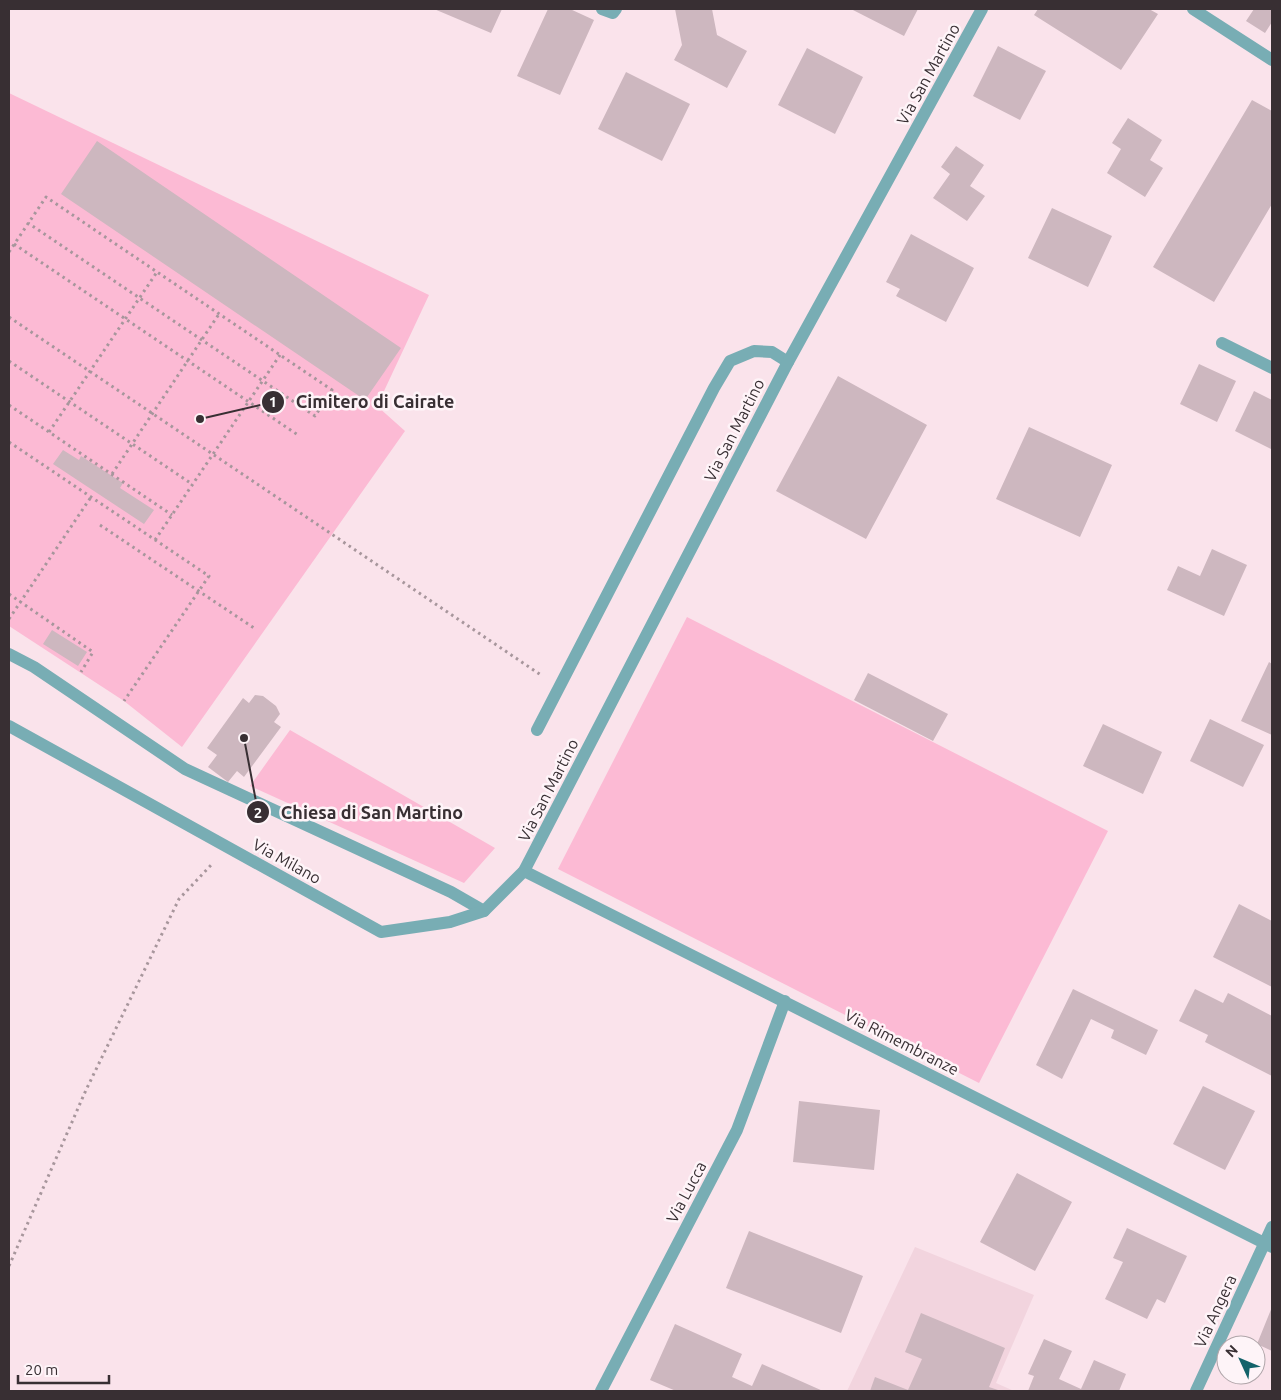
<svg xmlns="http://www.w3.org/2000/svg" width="1281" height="1400" viewBox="0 0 1281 1400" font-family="Ubuntu,sans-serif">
<rect width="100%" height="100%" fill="#fae3eb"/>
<path fill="#f2d4de" d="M915 1247 1034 1295 996 1383 1014 1391H847Z"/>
<path fill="#fcbad4" d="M9 93 429 295 377 406 405 431 182 747 124 701 9 626Z
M687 617 1108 831 979 1083 558 869Z
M290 730 495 848 464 883 250 786Z"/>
<path fill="#cdb7bf" d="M434 9H502L491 33Z
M548 9H570L594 20 560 95 517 76Z
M675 9H712L717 35 747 51 727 88 674 60 682 45Z
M851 9H918L904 36Z
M1038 9H1149L1158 14 1121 70 1034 15Z
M1254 9H1272V22L1265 33 1246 21Z
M998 46 1046 71 1020 120 973 96Z
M807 48 863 77 835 134 778 105Z
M626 72 690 104 662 161 598 129Z
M1252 100 1272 111V204L1214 302 1153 267Z
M1128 118 1162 140 1150 160 1163 168 1145 197 1107 173 1121 149 1112 143Z
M97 141 401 348 365 400 61 194Z
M956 146 984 165 970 186 985 196 967 221 933 198 950 174 941 167Z
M1052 208 1112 236 1088 287 1028 258Z
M911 234 974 268 946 322 896 296 900 289 886 282Z
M1199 364 1236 381 1217 422 1180 404Z
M838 376 927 425 866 539 776 491Z
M1254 391 1272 400 1271 449 1235 431Z
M1029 427 1112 465 1080 537 996 499Z
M63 450 79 460 81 456 123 483 120 488 154 510 144 524 53 464Z
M1212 549 1247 565 1224 616 1167 590 1178 566 1200 576Z
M52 630 87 652 78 666 43 644Z
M1269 662 1272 664V735L1241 721Z
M868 673 948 714 933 741 854 700Z
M255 695 263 696 276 706 280 714 274 722 281 727 244 777 237 771 228 782 208 767 217 755 207 748 243 698 249 703Z
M1210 719 1264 745 1243 787 1190 761Z
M1103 724 1162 752 1143 794 1083 766Z
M1239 904 1272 921V987L1213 957Z
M1073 989 1158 1030 1146 1055 1111 1038 1114 1030 1091 1019 1062 1079 1036 1065Z
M1195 989 1223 1003 1228 993 1272 1016V1076L1205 1042 1208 1035 1179 1021Z
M1203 1086 1255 1111 1225 1170 1173 1144Z
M799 1101 880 1110 874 1170 793 1162Z
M1017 1173 1072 1202 1035 1271 980 1242Z
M1127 1228 1187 1256 1165 1303 1157 1299 1147 1319 1105 1299 1123 1262 1113 1258Z
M749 1231 863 1276 841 1333 726 1288Z
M1272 1307V1351L1257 1344Z
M921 1313 1005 1348 989 1387 1001 1391H870L875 1377 908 1390 922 1359 905 1352Z
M675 1324 742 1354 732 1377 752 1386 762 1364 823 1391H676L650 1380Z
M1044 1339 1072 1351 1059 1379 1081 1389 1094 1360 1126 1374 1119 1391H1028L1034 1376 1028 1374Z"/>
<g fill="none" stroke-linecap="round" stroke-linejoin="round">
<path stroke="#a7969c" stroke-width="3" stroke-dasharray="2.5 4" stroke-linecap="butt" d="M14 244 298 435
M9 252 46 197 332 390 315 416 28 223
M9 317 541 675
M9 361 192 484
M9 405 172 515
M49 432 157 272
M9 442 209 576 124 701
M112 474 219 314
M100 525 254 628
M155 540 280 355
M9 594 93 652 81 672
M9 619 91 497
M9 1266 86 1090 179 899 212 864"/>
<path stroke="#78adb4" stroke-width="12" d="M1222 343 1272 368
M9 654 34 667 185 769 451 892 484 911
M537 730 714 388 730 361 754 351 772 352 788 362"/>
<path stroke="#78adb4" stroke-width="12" d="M602 9 613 13 616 9
M1193 9 1272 60
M524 871 1272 1247
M601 1391 737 1130 785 1001
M1196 1391 1272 1227"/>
<path stroke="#78adb4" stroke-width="12" d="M9 726 381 932 450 922 484 911 524 871 788 362 982 9"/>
</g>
<g text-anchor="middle" stroke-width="5" stroke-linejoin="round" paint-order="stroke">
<g font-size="16" fill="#382f33" stroke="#fef4f8">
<text transform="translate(928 74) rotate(-61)" y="6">Via San Martino</text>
<text transform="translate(734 430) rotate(-63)" y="6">Via San Martino</text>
<text transform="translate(548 790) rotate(-63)" y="6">Via San Martino</text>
<text transform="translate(287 861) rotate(29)" y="6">Via Milano</text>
<text transform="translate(902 1042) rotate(27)" y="6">Via Rimembranze</text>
<text transform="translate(686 1192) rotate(-62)" y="6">Via Lucca</text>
<text transform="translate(1215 1311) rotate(-65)" y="6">Via Angera</text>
</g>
</g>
<path fill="none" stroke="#382f33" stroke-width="2" d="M200 419L273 402M244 738L258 812"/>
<g fill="#382f33" stroke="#fef4f8" stroke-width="2">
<circle cx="200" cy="419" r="5"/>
<circle cx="244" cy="738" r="5"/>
<circle cx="273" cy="402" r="12"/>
<circle cx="258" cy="812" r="12"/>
</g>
<g font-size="15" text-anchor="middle" font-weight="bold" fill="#fff">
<text x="273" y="407">1</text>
<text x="258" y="818">2</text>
</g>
<g font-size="18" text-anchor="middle" font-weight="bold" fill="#382f33" stroke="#fef4f8" stroke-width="5" stroke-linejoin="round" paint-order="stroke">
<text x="375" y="408">Cimitero di Cairate</text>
<text x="372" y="819">Chiesa di San Martino</text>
</g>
<rect width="1281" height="1400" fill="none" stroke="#382f33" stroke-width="20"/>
<g transform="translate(1241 1360) rotate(314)"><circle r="24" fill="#fef4f8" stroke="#afa5a9"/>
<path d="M0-4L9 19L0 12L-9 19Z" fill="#13626a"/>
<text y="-8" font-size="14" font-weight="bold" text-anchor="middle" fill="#382f33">N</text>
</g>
<path d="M18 1375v8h91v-8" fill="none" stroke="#382f33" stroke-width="2.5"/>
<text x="25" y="1375" font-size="15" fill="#382f33" stroke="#fef4f8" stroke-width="4" paint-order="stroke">20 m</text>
</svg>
